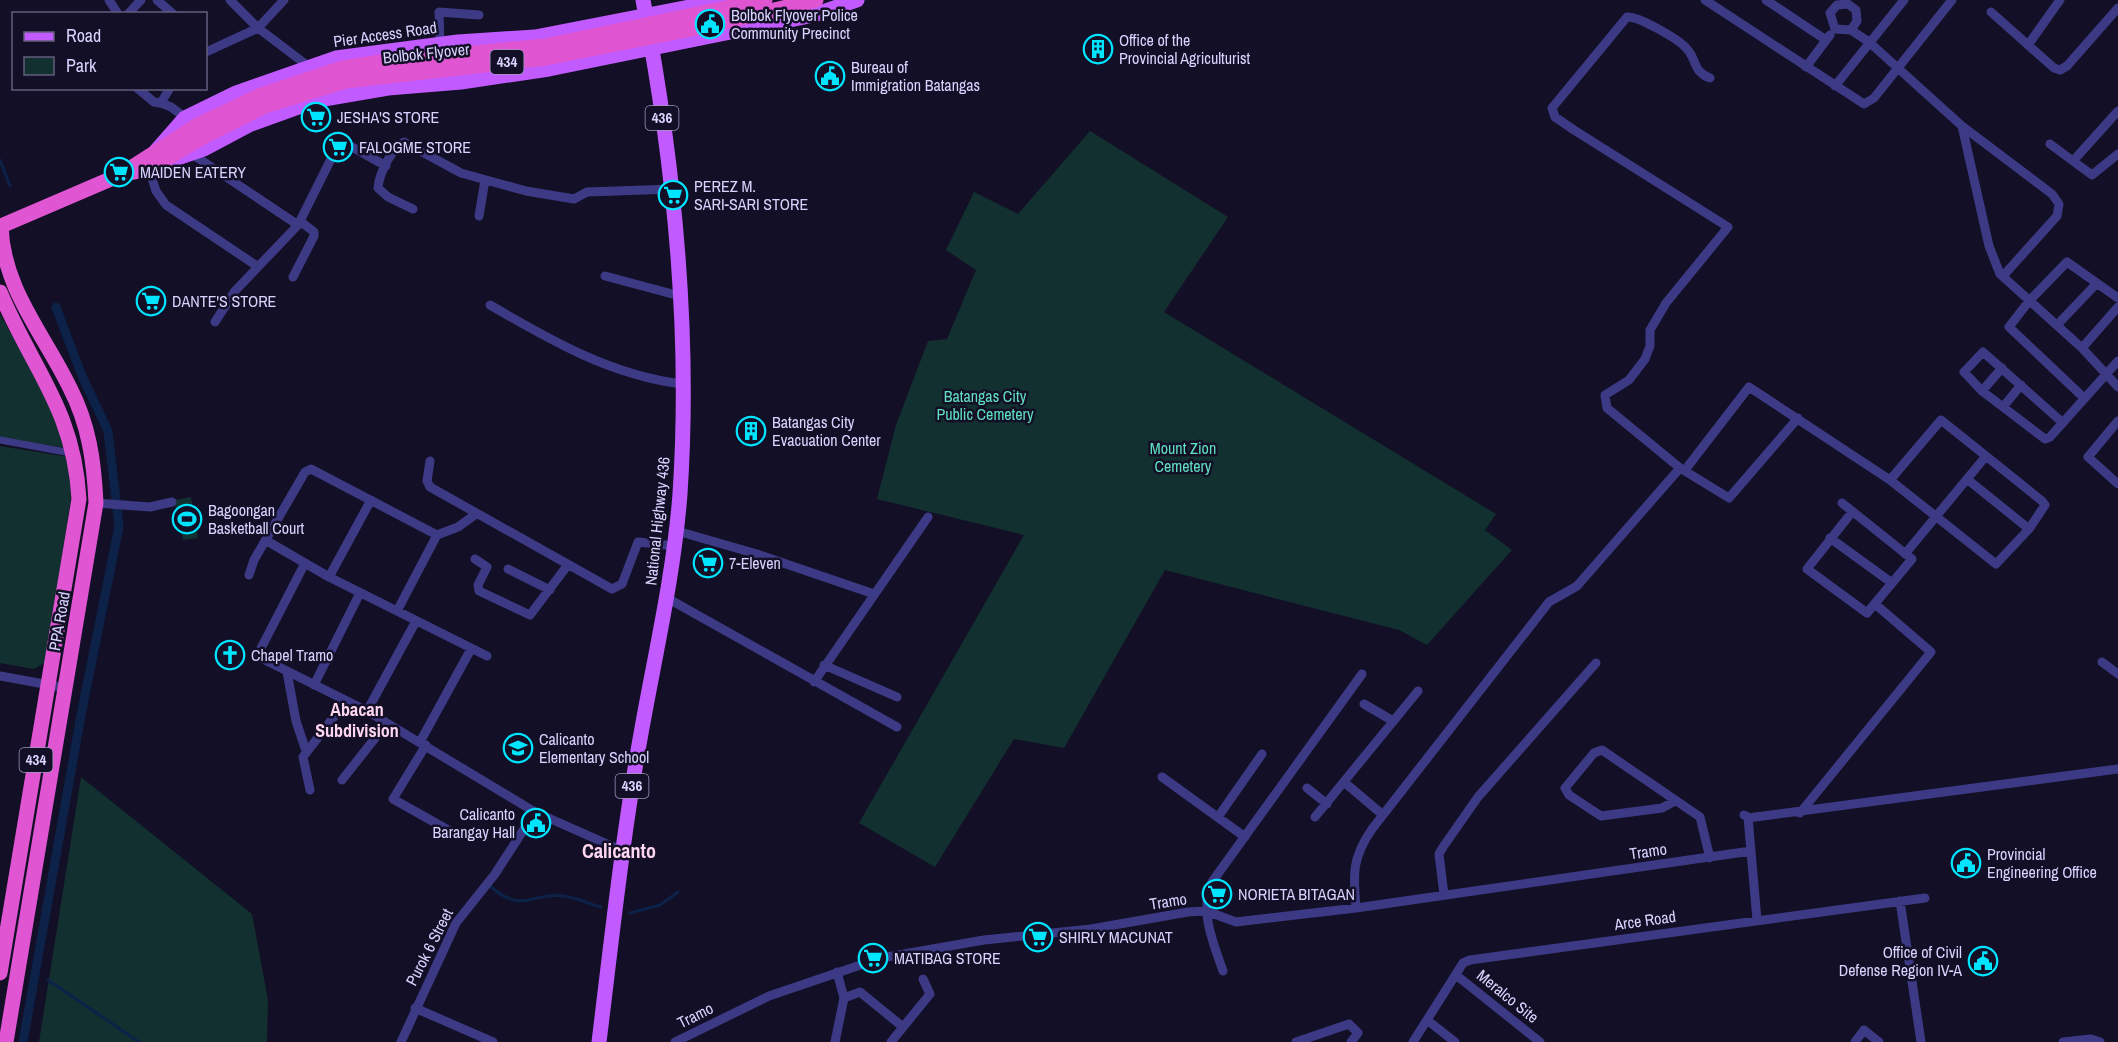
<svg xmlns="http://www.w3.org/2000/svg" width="2118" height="1042" viewBox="0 0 2118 1042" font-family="'Archivo Narrow',sans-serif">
<rect width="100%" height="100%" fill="#130f26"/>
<path fill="#12302f" d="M1090 131 1228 217 1164 312 1496 514 1485 530 1512 550 1427 645 1399 630 1165 570 1064 748 1014 739 935 867 859 823 1024 535 877 499 896 425 928 341 947 339 976 270 946 250 974 192 1018 214Z
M0 314 46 396 65 448 0 437Z
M0 446 69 457 71 498 46 662 34 669 0 663Z
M191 497 198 538 183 540 174 500Z
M81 777 252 914 268 1000 267 1042H39Z"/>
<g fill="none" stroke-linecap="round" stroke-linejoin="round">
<path stroke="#0c2248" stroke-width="3" d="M0 160 10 186
M490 886C523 915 531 892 563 896 575 897 589 904 601 907
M630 913 660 905 678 892
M48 980 139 1042"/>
<path stroke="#0c2248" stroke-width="9" d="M23 1042 81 715 119 526 108 431 82 376 56 307"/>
<path stroke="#3d3a85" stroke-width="7" d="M0 440 71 453"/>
<path stroke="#3d3a85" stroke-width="9" d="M109 0 118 14
M157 0 173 14
M230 0 258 28 308 66
M1705 0 1864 104 1874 98 1952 0
M1766 0 1826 40
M1991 12 2054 68 2060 70 2067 66 2118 8
M128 14 141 0
M1851 30 1857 21 1856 10 1848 4 1837 5 1830 13 1835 29 1851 30 1869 42 1962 126 1989 246 2000 274 2082 348 2118 387
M440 44 439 12 479 15
M2028 45 2060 0
M206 52 258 28 284 0
M1806 67 1830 35
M1710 78C1693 72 1697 60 1687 49 1679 39 1638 16 1627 17L1552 108 1555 117 1574 130 1728 227 1666 303 1650 330V346L1645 359 1629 380 1605 395 1607 408 1680 468 1729 498 1798 418
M1835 86 1904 0
M137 88 154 102C169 104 173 108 185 118
M162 101 170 88
M2118 111 2073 161 2092 175 2118 154
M1962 126 2052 194 2059 204 2057 216 2003 276
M2050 144 2073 161
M192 154 298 225
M149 169 156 191 166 205 257 266
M413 209 388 197 378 188C379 174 391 149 404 142L461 173 526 191 574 199 587 192 672 189
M479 216 485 180
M605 276 680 296
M293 277 314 236V232L300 221
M490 305C550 340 612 376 683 384
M215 322 235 291 298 225 339 143H345L386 166
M2058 324 2097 283
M2082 348 2118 307
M1982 391 2002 368
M2084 398 2009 327 2029 301 2067 262 2118 298
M2003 407 2021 385
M2118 421 2088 457 2118 484
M2063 423 1983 352 1964 372 1982 391 2045 439 2050 437 2118 361
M430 461 427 481 430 487 612 589 622 584 638 542 675 546
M1685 470 1749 387 1890 480 1996 564 2029 529 2045 505 2042 501 1941 420 1890 480
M1967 479 2029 529
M96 503 150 507 172 502
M1842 503 1912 559 1867 613 1807 569 1852 512
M677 531 757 554 874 594
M1830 538 1892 583
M267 541 329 577 487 656
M1905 554 1986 456
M475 559 487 567 478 585 479 591 530 615 567 566
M305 563 257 656 367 711 535 812 623 851
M508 569 550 590
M249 575 254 560 305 472 311 469 437 535
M329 577 371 500
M667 598 897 727
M397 611 437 535 458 527 476 514
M2102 662 2118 674
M824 665 897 697
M287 672 296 721 306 751
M0 676 66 688
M814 682 928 517
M314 685 360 593
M1364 704 1393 721
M367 711 416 621
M420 742 471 649
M426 745 393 799 450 831
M1162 777 1245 837
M342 780 387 723
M1344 782 1383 815
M1307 788 1327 804
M310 790 303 757 346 701
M1675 801 1662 808 1601 816 1569 795 1565 788 1594 753 1602 750 1700 817 1710 858
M1800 813 1931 652 1875 604
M1744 815 1748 817 1757 920
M1218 817 1262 754
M1315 817 1418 691
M1748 818 2118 769
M1444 895 1439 854 1443 847 1478 797 1596 663
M1900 901 1921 1042
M1356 908C1353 874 1352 858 1372 829L1549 602 1577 586 1680 468
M1223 971C1213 942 1199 911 1212 882L1362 674
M837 972 844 998
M1456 975 1540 1042
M415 1008 493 1042
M1427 1020 1455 1042
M401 1042 456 923 495 874 535 812
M675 1042 769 996 881 958 984 940 1091 929 1188 912 1206 911 1236 922 1356 908 1751 851
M835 1042 844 998 860 992 903 1027
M891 1042 930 994 923 979
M1296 1042 1349 1024 1358 1033 1351 1042
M1413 1042 1463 963 1470 960 1925 898
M1855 1042 1864 1030 1879 1042
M2063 1042 2091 1039 2100 1042"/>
<path stroke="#c25bff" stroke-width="15" d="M156 151 185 118 236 93 336 58 458 42 535 37 726 0
M166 162 204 149 251 124 318 100 388 88 461 82 549 69 814 15 857 0
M599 1042C612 937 623 832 642 728 656 650 674 573 680 494 691 329 674 162 643 0"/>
<path stroke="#e055d1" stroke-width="15" d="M126 171 196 126
M1 226C3 289 44 334 70 388 89 425 94 461 96 503L6 1042
M1 226 120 175 149 169 203 137
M0 292C32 369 74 409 79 499L0 973"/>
<path stroke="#e055d1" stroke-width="15" d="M196 126 261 95 342 68 381 62 545 46 765 0
M203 137 265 106 345 81 546 58 712 25 816 0"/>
</g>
<defs>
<g id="civic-ring" transform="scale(1.5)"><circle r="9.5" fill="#130f26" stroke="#00e5ff" stroke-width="1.5"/><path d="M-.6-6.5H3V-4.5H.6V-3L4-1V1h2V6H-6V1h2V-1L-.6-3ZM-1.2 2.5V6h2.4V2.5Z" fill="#00e5ff"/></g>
<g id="building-ring" transform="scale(1.5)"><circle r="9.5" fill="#130f26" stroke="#00e5ff" stroke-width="1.5"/><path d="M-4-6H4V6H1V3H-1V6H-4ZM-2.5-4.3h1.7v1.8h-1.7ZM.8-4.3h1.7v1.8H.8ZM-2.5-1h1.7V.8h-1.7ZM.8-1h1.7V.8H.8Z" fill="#00e5ff"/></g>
<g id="supermarket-ring" transform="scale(1.5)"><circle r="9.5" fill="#130f26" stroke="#00e5ff" stroke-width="1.5"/><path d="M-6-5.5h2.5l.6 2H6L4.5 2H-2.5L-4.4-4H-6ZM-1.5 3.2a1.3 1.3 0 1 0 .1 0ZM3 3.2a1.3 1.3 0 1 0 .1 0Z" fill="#00e5ff"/></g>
<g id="stadium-ring" transform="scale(1.5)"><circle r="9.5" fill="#130f26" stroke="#00e5ff" stroke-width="1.5"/><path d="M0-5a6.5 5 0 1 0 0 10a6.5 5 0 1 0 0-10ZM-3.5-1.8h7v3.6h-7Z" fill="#00e5ff"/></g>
<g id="church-ring" transform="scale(1.5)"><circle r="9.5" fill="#130f26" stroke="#00e5ff" stroke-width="1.5"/><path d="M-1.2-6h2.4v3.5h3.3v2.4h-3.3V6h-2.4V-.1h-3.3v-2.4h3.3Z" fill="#00e5ff"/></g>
<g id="school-ring" transform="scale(1.5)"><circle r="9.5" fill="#130f26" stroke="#00e5ff" stroke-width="1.5"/><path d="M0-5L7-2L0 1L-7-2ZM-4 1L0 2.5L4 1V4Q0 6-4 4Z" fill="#00e5ff"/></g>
</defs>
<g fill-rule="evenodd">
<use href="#civic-ring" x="710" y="24"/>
<use href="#building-ring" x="1098" y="49"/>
<use href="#civic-ring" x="830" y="76"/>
<use href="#supermarket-ring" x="316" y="117"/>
<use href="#supermarket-ring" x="338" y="147"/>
<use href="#supermarket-ring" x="119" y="172"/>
<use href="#supermarket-ring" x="673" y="195"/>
<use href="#supermarket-ring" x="151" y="301"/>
<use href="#building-ring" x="751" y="431"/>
<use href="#stadium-ring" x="187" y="519"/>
<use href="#supermarket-ring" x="708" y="563"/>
<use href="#church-ring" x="230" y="655"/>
<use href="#school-ring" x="518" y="748"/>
<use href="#civic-ring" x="536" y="823"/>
<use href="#civic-ring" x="1966" y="863"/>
<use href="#supermarket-ring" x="1217" y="894"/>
<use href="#supermarket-ring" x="1038" y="937"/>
<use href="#supermarket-ring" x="873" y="958"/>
<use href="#civic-ring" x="1983" y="961"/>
</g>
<g text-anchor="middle" stroke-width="5" stroke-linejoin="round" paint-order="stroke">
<g fill="#130f26" stroke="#9e99be" stroke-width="1.5">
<rect x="490.5" y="50" width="33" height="24" rx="4.5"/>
<rect x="645.5" y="106" width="33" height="24" rx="4.5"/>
<rect x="19.5" y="748" width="33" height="24" rx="4.5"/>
<rect x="615.5" y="774" width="33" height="24" rx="4.5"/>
</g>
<g font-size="15" font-weight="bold" fill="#d9d4ff">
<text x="507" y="67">434</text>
<text x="662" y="123">436</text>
<text x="36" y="765">434</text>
<text x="632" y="791">436</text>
</g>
<g font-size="16" fill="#d9d4ff" stroke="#130f26" text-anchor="start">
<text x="731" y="21">Bolbok Flyover Police<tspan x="731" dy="18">Community Precinct</tspan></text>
<text x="1119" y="46">Office of the<tspan x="1119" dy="18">Provincial Agriculturist</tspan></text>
<text x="851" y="73">Bureau of<tspan x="851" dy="18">Immigration Batangas</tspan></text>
<text x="337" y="123">JESHA'S STORE</text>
<text x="359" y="153">FALOGME STORE</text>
<text x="140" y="178">MAIDEN EATERY</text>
<text x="694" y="192">PEREZ M.<tspan x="694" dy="18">SARI-SARI STORE</tspan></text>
<text x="172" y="307">DANTE'S STORE</text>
<text x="772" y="428">Batangas City<tspan x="772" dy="18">Evacuation Center</tspan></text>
<text x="208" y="516">Bagoongan<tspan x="208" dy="18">Basketball Court</tspan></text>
<text x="729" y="569">7-Eleven</text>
<text x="251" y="661">Chapel Tramo</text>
<text x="539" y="745">Calicanto<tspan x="539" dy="18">Elementary School</tspan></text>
<text x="515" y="820" text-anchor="end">Calicanto<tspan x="515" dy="18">Barangay Hall</tspan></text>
<text x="1987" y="860">Provincial<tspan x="1987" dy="18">Engineering Office</tspan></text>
<text x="1238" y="900">NORIETA BITAGAN</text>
<text x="1059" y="943">SHIRLY MACUNAT</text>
<text x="1962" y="958" text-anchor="end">Office of Civil<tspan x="1962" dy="18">Defense Region IV-A</tspan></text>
<text x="894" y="964">MATIBAG STORE</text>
</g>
<g font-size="16" fill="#d9d4ff" stroke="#130f26">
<text transform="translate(385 34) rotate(-8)" y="6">Pier Access Road</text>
<text transform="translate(426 53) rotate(-6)" y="6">Bolbok Flyover</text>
<text transform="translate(657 521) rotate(-84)" y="6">National Highway 436</text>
<text transform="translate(59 621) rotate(-80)" y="6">PPA Road</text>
<text transform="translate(1648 851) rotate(-8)" y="6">Tramo</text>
<text transform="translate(1168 901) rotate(-9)" y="6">Tramo</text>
<text transform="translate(1645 920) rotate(-8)" y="6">Arce Road</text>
<text transform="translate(429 947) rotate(-63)" y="6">Purok 6 Street</text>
<text transform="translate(1508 996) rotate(39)" y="6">Meralco Site</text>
<text transform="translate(695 1015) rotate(-27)" y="6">Tramo</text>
</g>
<g font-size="16" fill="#5fe0c0" stroke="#130f26">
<text x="985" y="402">Batangas City<tspan x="985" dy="18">Public Cemetery</tspan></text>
<text x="1183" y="454">Mount Zion<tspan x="1183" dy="18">Cemetery</tspan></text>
</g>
<g font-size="18" font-weight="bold" fill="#ffd6f0" stroke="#130f26">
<text x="357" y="716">Abacan<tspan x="357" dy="21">Subdivision</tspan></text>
</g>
<g font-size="20" font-weight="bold" fill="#ffd6f0" stroke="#130f26">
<text x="619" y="858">Calicanto</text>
</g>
</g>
<rect x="12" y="12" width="195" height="78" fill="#130f26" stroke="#625e7d" stroke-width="1.5"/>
<rect x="24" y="32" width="30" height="9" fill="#c25bff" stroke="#625e7d" stroke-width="1.5"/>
<text x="66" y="42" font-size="18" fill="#d9d4ff">Road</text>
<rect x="24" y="57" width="30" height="18" fill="#12302f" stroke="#625e7d" stroke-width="1.5"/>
<text x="66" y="72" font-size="18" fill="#d9d4ff">Park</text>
</svg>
